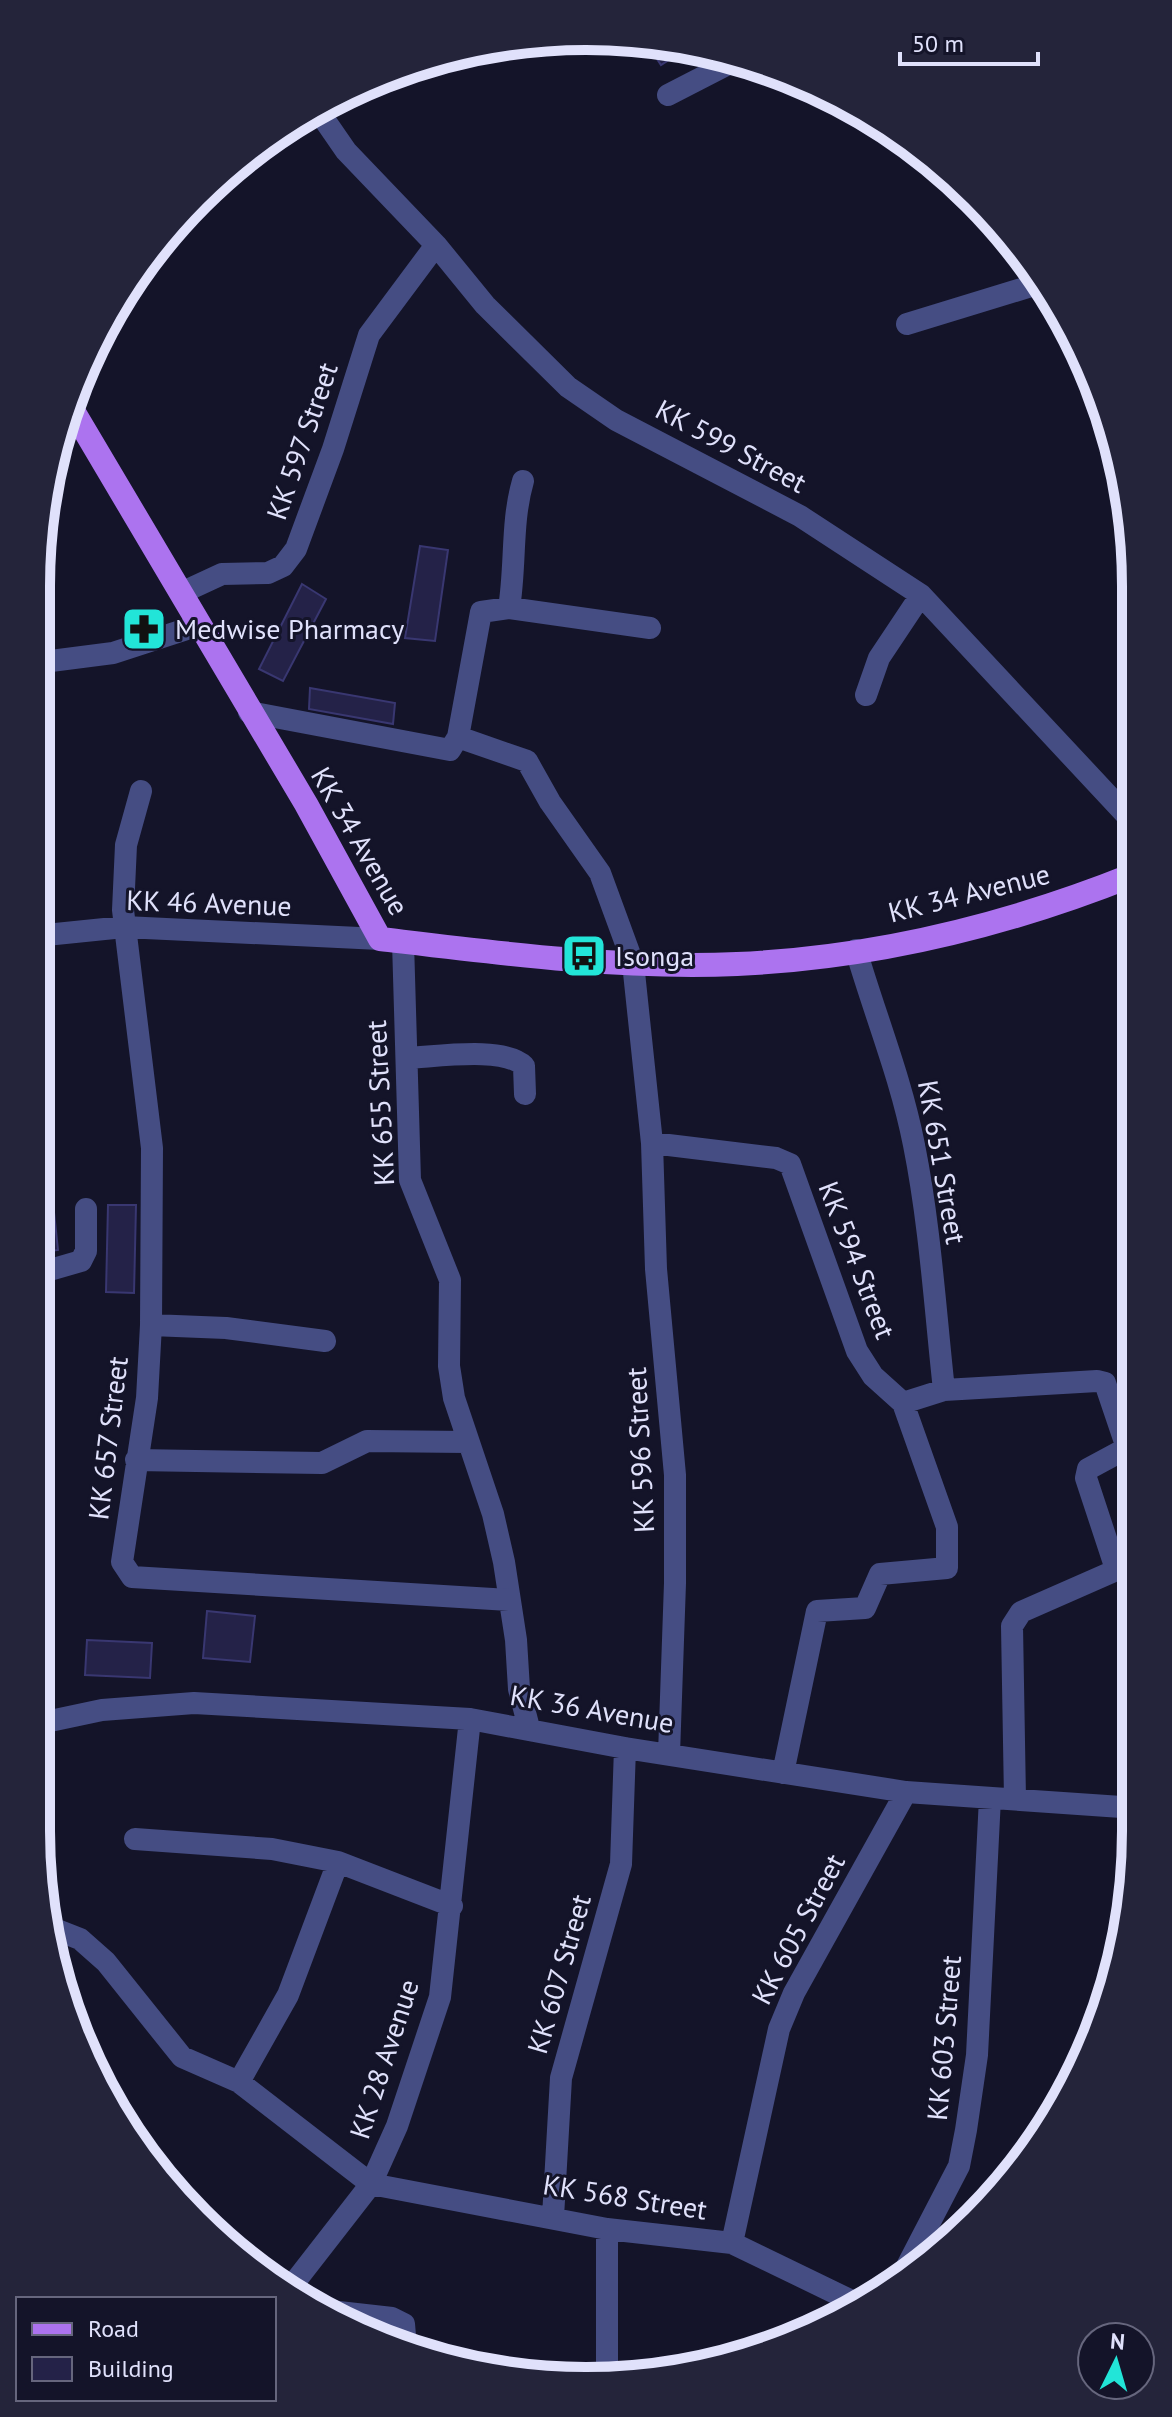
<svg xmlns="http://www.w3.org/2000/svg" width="1172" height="2417" viewBox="0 0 1172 2417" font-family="'PT Sans',sans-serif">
<rect width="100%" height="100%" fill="#141429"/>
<path fill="#242248" stroke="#393771" stroke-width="2" d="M646 42 690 46 661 65Z
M420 546 448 550 435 641 405 638Z
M302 584 326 599 283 681 259 669Z
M310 688 395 703 393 724 309 709Z
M46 1137 58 1250 36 1253V1138Z
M108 1205H136L134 1293 106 1292Z
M207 1611 255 1616 250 1662 203 1658Z
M87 1640 152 1643 150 1678 85 1675Z"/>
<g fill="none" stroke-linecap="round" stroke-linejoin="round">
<path stroke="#454d83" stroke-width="22" d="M668 95 736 60
M317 109 346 151 436 245 485 305 568 387 616 420 800 516 921 595 1132 821
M907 324 1041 283
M181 593 222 574 268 573 283 566 296 549 333 449 369 335 436 245
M509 608C516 565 511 522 523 481
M43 662 113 653 199 625
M866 695 879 658 921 595
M249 712 450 750 458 737 481 612 509 608 650 628
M458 737 527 761 550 802 600 873 633 963 652 1143 776 1158 790 1164 857 1351 873 1376 903 1403 947 1527V1568L880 1574 865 1608 817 1611 783 1773
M141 791 126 845 123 910 152 1148 151 1325 147 1398 122 1562 132 1577 509 1600
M36 936 124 927 380 939
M403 942 410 1180 450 1280 449 1366 454 1398 493 1514 504 1562 516 1640 519 1689 529 1728
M856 950C875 1015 901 1078 914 1145 930 1225 935 1308 944 1390
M407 1058C435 1057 504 1046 524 1066L525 1094
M652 1143 656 1269 675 1475V1583L669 1754
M36 1274 81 1261 86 1251V1209
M151 1325 226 1328 325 1341
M903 1403 944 1390 1097 1381 1105 1383 1127 1448 1088 1469 1086 1478 1115 1566 1112 1572 1021 1612 1012 1626 1015 1799
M136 1460 322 1463 367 1441 467 1442
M36 1724 102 1710 194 1703 470 1719 625 1748 906 1792 1136 1808
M135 1839 272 1849 338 1862 452 1906
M338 1862 288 1995 239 2082 371 2184 607 2229 732 2243 858 2304
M52 1928 80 1939 106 1962 182 2057 239 2082
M553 2217 561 2078 621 1864 625 1748
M607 2229V2375
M732 2243 779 2029 794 1993 906 1792
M905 2270 959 2166 966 2130 977 2055 990 1798
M287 2292 371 2184 397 2126 440 1997 470 1719
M321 2310 392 2318 404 2324 406 2348"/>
<path stroke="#ac73ef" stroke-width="24" d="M69 404 306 804 380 939C497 953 619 969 737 964 872 958 1008 925 1133 875"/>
</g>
<defs>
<g id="pharmacy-square" transform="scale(2.3)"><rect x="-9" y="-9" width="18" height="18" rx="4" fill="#22e5d8" stroke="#141429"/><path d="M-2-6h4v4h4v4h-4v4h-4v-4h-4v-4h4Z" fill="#111"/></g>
<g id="bus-square" transform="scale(2.3)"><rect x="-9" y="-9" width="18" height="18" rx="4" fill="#22e5d8" stroke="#141429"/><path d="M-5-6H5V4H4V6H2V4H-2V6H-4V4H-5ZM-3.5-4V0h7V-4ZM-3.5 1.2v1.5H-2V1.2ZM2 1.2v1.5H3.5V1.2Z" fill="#111"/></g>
</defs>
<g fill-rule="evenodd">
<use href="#pharmacy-square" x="144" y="629"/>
<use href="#bus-square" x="584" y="956"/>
</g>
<g text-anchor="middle" stroke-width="6" stroke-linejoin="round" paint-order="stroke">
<g font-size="28" fill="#e0e1fb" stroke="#141429">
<text transform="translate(302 441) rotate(-71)" y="10">KK 597 Street</text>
<text transform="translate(731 446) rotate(28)" y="10">KK 599 Street</text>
<text transform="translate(360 841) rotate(60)" y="10">KK 34 Avenue</text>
<text transform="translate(969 893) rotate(-14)" y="10">KK 34 Avenue</text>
<text transform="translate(209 903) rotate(2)" y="10">KK 46 Avenue</text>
<text transform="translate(380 1103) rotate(-93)" y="10">KK 655 Street</text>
<text transform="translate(942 1162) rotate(80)" y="10">KK 651 Street</text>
<text transform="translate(857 1260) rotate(69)" y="10">KK 594 Street</text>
<text transform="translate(108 1438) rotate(-83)" y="10">KK 657 Street</text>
<text transform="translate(640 1450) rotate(-93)" y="10">KK 596 Street</text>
<text transform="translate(592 1709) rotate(10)" y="10">KK 36 Avenue</text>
<text transform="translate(798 1929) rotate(-62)" y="10">KK 605 Street</text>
<text transform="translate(559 1974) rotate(-74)" y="10">KK 607 Street</text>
<text transform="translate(944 2038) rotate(-85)" y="10">KK 603 Street</text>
<text transform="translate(384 2059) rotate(-72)" y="10">KK 28 Avenue</text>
<text transform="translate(625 2197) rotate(9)" y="10">KK 568 Street</text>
</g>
<g font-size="28" fill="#e0e1fb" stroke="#141429" text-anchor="start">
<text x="175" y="639">Medwise Pharmacy</text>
<text x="615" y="966">Isonga</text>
</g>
</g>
<path d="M0 0H1172V2417H0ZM586 50H586A536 536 0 0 1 1122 586V1831A536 536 0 0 1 586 2367H586A536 536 0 0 1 50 1831V586A536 536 0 0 1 586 50Z" fill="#24243a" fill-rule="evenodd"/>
<path fill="none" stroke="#e0e1fb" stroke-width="10" d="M586 50H586A536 536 0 0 1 1122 586V1831A536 536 0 0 1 586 2367H586A536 536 0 0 1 50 1831V586A536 536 0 0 1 586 50Z"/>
<rect x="16" y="2297" width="260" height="104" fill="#141429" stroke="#66667d" stroke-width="2"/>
<rect x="32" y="2323" width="40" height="12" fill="#ac73ef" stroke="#66667d" stroke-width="2"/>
<text x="88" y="2337" font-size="24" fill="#e0e1fb">Road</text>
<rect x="32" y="2357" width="40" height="24" fill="#242248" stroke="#66667d" stroke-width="2"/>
<text x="88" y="2377" font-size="24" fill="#e0e1fb">Building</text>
<g transform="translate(1116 2361) rotate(5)"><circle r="38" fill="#141429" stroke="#66667d" stroke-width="2"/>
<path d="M0-6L14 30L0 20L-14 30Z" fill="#22e5d8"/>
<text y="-12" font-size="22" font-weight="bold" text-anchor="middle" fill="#e0e1fb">N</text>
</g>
<path d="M900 52v12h138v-12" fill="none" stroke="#e0e1fb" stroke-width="4"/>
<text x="912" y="52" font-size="24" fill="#e0e1fb" stroke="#141429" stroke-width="6" paint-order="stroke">50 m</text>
</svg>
